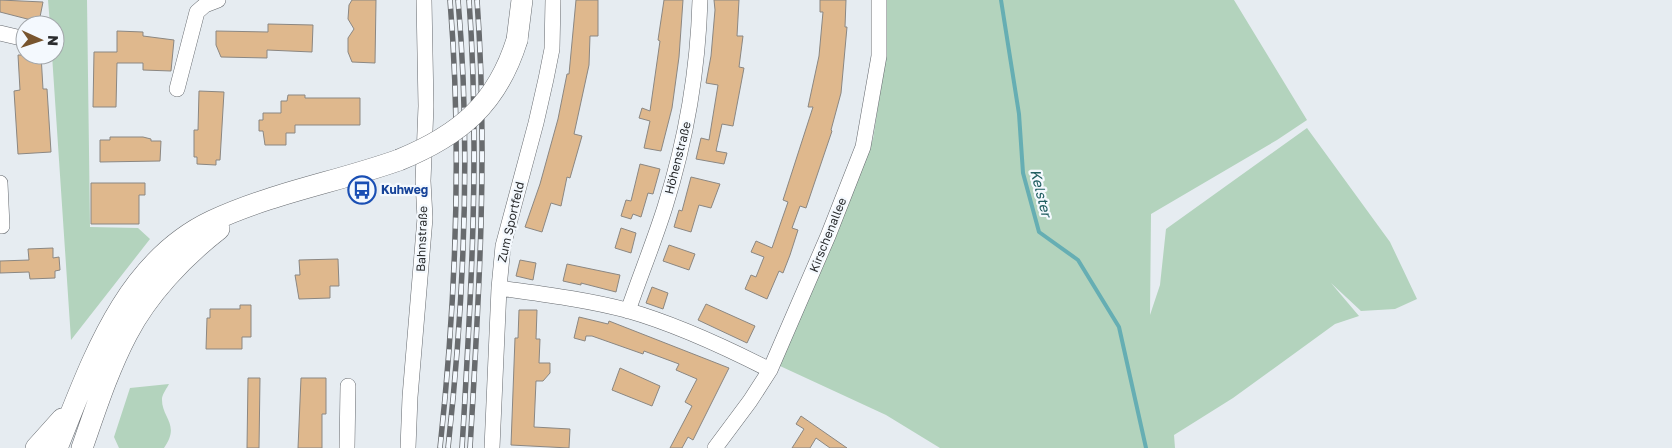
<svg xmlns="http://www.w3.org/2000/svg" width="1672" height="448" viewBox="0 0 1672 448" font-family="'Golos Text',sans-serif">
<rect width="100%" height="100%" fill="#e6ecf1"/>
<path fill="#b3d3bd" d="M48 0H87L90 227 138 228 150 239 71 340 52 55H55V25H50Z
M886 0H1234L1307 120 1277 140 1151 214 1150 315 1160 285 1166 229 1307 128 1390 242 1417 299 1395 309 1361 311 1331 283 1359 316 1335 324 1233 398 1174 435 1175 448H940L886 415 780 366 873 139 886 55Z
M169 384C167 388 163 393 162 398 161 418 181 424 164 448H119L114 437 130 388Z"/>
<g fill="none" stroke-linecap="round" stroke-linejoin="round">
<path stroke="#66aeb3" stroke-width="4" d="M1001 0 1019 114 1023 173 1039 232 1078 260 1119 327 1146 448"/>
</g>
<path fill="#dfb88d" stroke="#8b8782" d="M0 0 43 2 39 22 0 12Z
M352 0H376L375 63 352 62 348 52V38L354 29 348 19 349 5Z
M576 0H598V36H590L589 65 574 134 582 136 570 178 567 177 561 206 551 203 542 232 525 227 540 184 558 119 567 74H569Z
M664 0H683L679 57 672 108 661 151 644 148 650 121 639 118 642 108 650 111 660 41 658 40Z
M714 0H739L737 36H743L739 67 744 68 733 126 722 124 716 151 727 153 724 164 696 159 701 138 709 140 718 85 706 83 711 56 715 10Z
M820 0H846L845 27H847L841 93 831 130 832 131 806 208 800 206 792 228 798 230 790 255 783 273 779 271 767 299 745 289 751 275 756 277 764 257 751 252 756 241 772 248 788 202 783 200 813 107H808L819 56 823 12H820Z
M268 24 313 25 312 52 267 50V58L221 57 216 45V31L268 32Z
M117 31 143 32V36L174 40 171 71 143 70V63H117L116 107H93L94 52H117Z
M18 55H41L43 89H47L51 152 18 154 14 91 20 90Z
M199 91 224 92 220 160H216V165L197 164V157H194V130H198Z
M288 95H305V98H360V125H295V133H286V145H265L263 131H259V120H263V113H281V101H287Z
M110 137H143L151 139V141H161L160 161 100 162V140H110Z
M640 164 660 169 653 194 648 193 641 217 633 214 631 219 621 216 626 200 631 201Z
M691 177 720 184 711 208 699 205 691 232 674 227 679 210 682 211Z
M91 183H145V195H139V224H91Z
M621 228 636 233 631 253 615 248Z
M669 245 695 254 689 270 663 261Z
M53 248V258L59 257 60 270 55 271V278L30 279 29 272 0 273V261L29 260 28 249Z
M338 259 339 286H330V298L299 299 295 275H300L299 260Z
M520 260 536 263 533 280 516 276Z
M567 264 620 275 616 292 581 283V285L563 281Z
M652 287 668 293 663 309 646 303Z
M706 304 755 326 747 343 698 320Z
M240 305H251V337H242V349H206L207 318H210V309H240Z
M519 310H537L536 339H540L539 363H550V373L543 381H536L534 427 570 429 569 448 511 445 515 338H518Z
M579 317 608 324 609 321 729 368 693 440 688 437 682 448H670L692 406 685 402 697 379 676 370 679 364 644 351 643 354 592 336H586L585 341 574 338Z
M620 368 660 386 652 406 612 390Z
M248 378H260L259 448H247Z
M301 378H326V414H322V448H298Z
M801 416 847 448H830L816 438 810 448H792L804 429 796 424Z"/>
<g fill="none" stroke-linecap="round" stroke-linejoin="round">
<g stroke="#666a6f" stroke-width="16">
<path id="street" d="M0 33 21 38
M177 89 197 12 205 5 218 0
M0 183 2 226H0
M499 288C541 294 584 299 626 310 676 324 725 347 770 370
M628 311C640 276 654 242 665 207 686 140 698 70 700 0
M347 448 348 386
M408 448 410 397 425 218 423 181 426 106 424 0
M492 448 499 288 503 246 536 123 546 79 552 49 553 0
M715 448 750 401 770 370 828 236 863 147 879 56V0"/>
</g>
<g stroke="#666a6f" stroke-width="22">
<path id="secondary" d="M517 40 522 0
M36 448 62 419
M57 448C91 365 123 263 212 221 272 193 337 182 399 160
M82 448C95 411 108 370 127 334 148 294 183 257 219 229"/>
</g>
<use href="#street" stroke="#fff" stroke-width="15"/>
<use href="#secondary" stroke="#fff" stroke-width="21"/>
<g stroke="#686b6e" stroke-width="5.5">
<path id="rail" d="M440 448C456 300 462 149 450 0
M448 448C464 302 471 147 458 0
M462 448C471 299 480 149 469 0
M470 448C479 299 488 149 477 0"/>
</g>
<use href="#rail" stroke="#f4f9fe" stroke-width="4" stroke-dasharray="11" stroke-linecap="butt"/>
<g stroke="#666a6f" stroke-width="22" stroke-linecap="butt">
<path id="secondary-bridge" d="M399 160C460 135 497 104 517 40"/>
</g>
<use href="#secondary-bridge" stroke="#fff" stroke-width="21"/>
</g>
<defs>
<g id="bus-ring" transform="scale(1.4375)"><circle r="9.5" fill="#f4f9fe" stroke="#1a4fb4" stroke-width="1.5"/><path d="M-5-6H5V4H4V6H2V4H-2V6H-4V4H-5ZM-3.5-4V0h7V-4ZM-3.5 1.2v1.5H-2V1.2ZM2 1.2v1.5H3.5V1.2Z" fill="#1a4fb4"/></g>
</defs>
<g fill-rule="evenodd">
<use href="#bus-ring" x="362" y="190"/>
</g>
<g text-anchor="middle" stroke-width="4.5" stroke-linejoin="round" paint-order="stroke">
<g font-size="12" fill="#2a2c2e" stroke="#f4f9fe">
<text transform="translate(678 158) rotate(-76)" y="4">Höhenstraße</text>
<text transform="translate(511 222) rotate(-77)" y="4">Zum Sportfeld</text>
<text transform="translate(828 235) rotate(-68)" y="4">Kirschenallee</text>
<text transform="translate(422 239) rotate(-88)" y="4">Bahnstraße</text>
</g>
<g font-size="12" font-weight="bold" fill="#164399" stroke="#f4f9fe" text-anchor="start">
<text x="381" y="194">Kuhweg</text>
</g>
<g font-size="14" font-style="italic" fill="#205d61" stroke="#f4f9fe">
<text transform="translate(1041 193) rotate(76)" y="5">Kelster</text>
</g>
</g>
<g transform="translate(40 40) rotate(93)"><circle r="24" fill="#f4f9fe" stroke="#a3a7ab"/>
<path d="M0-4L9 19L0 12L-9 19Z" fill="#78552e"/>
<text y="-8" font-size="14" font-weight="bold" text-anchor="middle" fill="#2a2c2e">N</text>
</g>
</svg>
